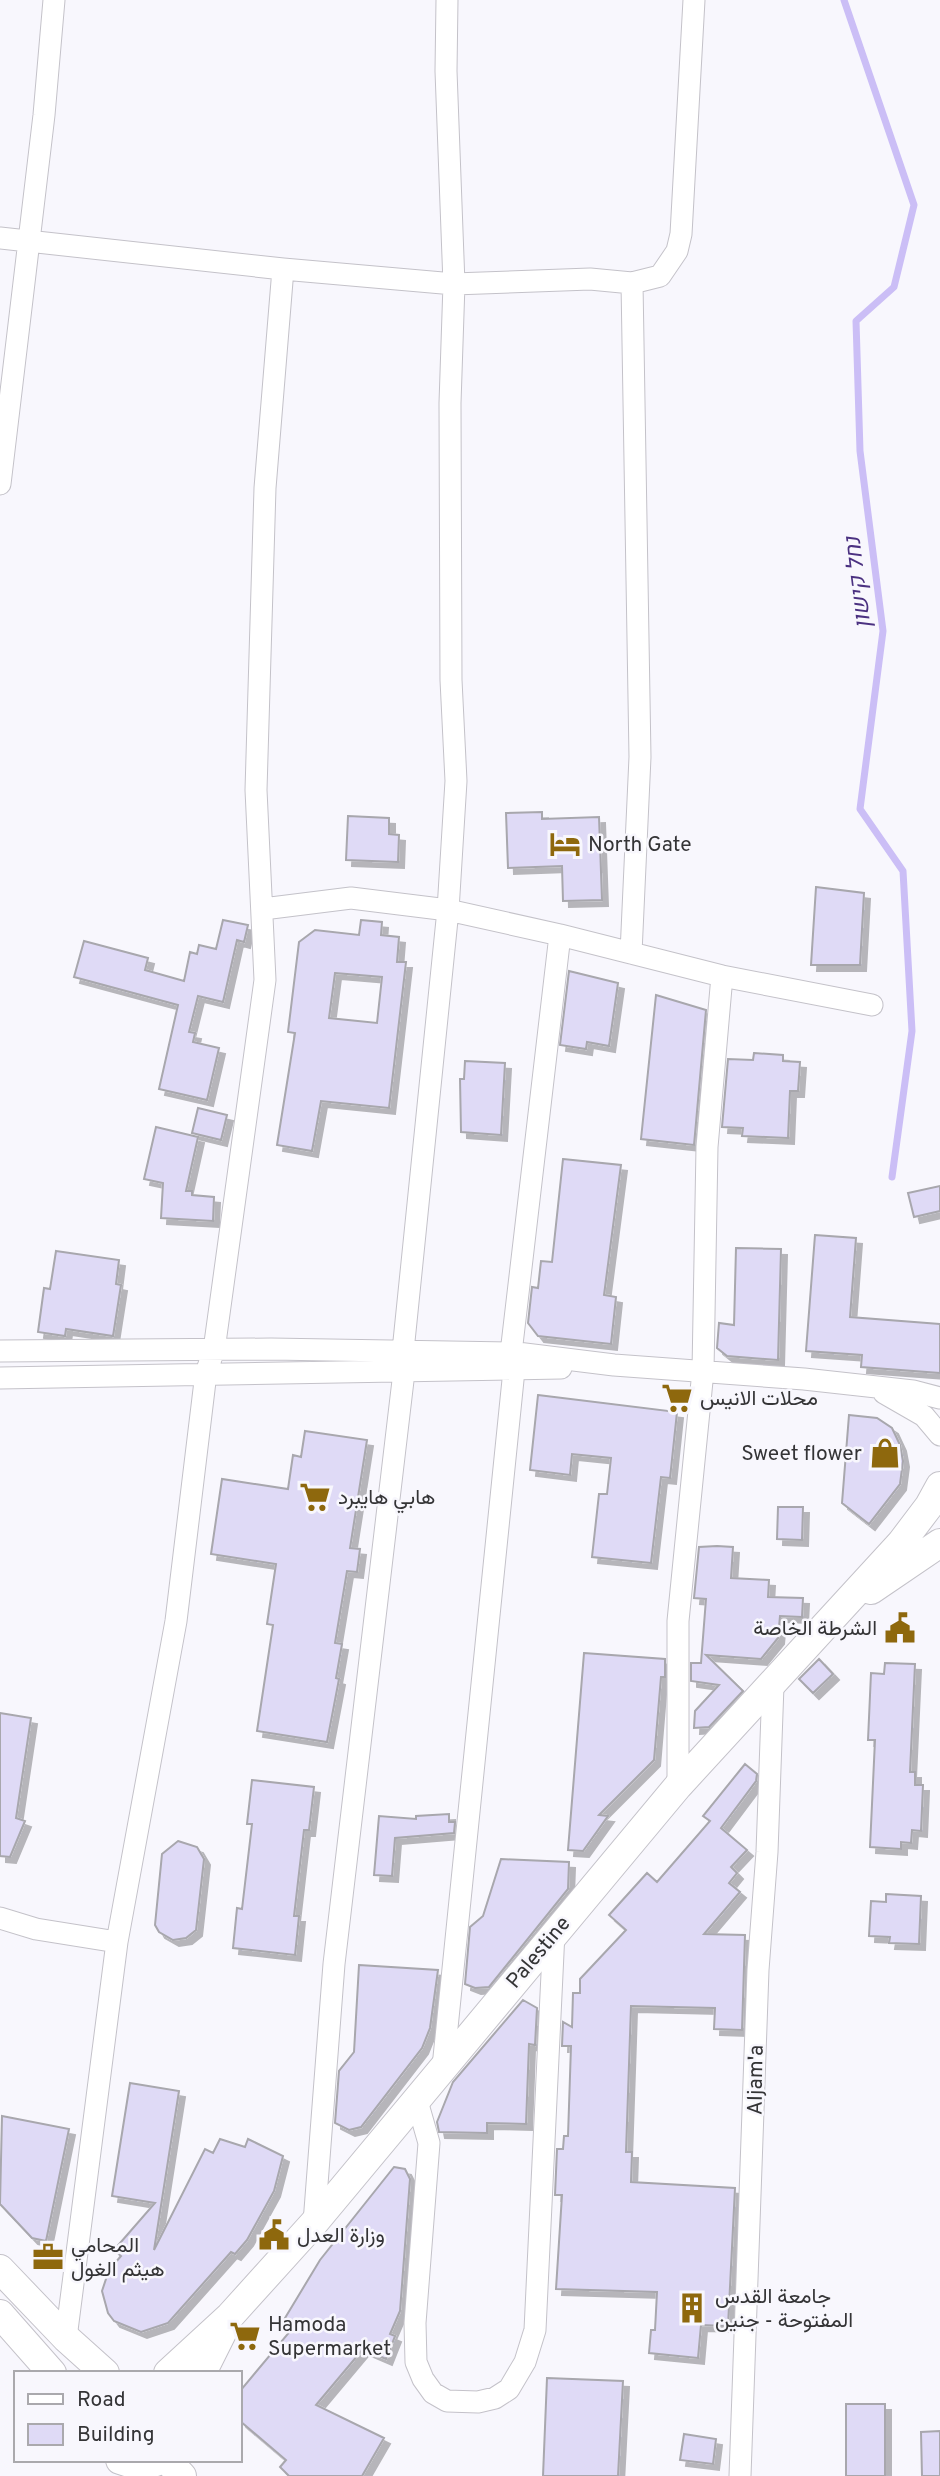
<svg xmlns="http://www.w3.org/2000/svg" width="940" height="2476" viewBox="0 0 940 2476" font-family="Overpass,Vazirmatn,Heebo,sans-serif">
<defs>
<filter id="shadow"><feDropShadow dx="6" dy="6" stdDeviation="0" flood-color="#0004"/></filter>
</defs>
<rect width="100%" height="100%" fill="#f8f7fd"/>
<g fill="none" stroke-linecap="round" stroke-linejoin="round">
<path stroke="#cbbef6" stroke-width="7" d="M844 0 914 205 894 287 856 321 860 451 883 631 860 809 903 871 912 1031 892 1177"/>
</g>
<path fill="#dfdaf6" stroke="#a8a7ad" stroke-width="2" fill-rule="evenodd" filter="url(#shadow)" d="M542 812V819L599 817 602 900 563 901 562 866 508 868 506 813Z
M348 816 389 818V834L399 835 398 862 346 860Z
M816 887 864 893 860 965H811Z
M223 920 248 925 244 942 237 940 223 1002 198 996 189 1032 195 1033 193 1042 219 1048 207 1100 159 1089 178 1005 74 977 84 941 148 958 145 970 184 981 190 952 197 954 199 945 216 949Z
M361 920 382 922 381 935 399 937 397 962H406L389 1108 321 1101 312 1151 277 1145 295 1033 288 1032 299 942 315 930 359 935ZM335 973 382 977 377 1023 329 1018Z
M569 971 618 983 609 1046 587 1042 586 1049 560 1045Z
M656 995 706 1010 694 1145 641 1139Z
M754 1053 783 1055V1061L800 1062 798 1091H790L788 1138 742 1136 743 1128 722 1127 728 1059 753 1060Z
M465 1061 505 1063 501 1135 461 1132 460 1079H464Z
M198 1108 227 1115 221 1140 192 1133Z
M156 1127 198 1137 186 1191H192V1195L214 1197 213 1221 161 1218 163 1183 144 1179Z
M563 1159 621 1165 604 1295 616 1297 611 1344 538 1336 528 1323 532 1287 538 1288 541 1261 552 1262Z
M940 1186V1211L914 1217 908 1193Z
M815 1235 856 1238 850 1317 940 1324V1373L861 1367 862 1355 806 1351Z
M736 1248 781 1249 778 1360 727 1356 717 1348 719 1323 734 1325Z
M56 1251 119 1260 116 1284 121 1285 113 1336 66 1329 65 1336 38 1332 44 1288 50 1289Z
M538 1395 677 1412 670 1478 661 1477 651 1563 592 1557 599 1494H607L611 1458 572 1454 570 1475 530 1470Z
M849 1415 877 1418 892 1428 900 1445 903 1461 900 1484 869 1524 842 1503Z
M305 1431 367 1440 350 1548 360 1549 357 1572 347 1571 335 1643 342 1644 336 1678 339 1679 327 1742 257 1731 273 1625 267 1624 276 1564 211 1554 222 1479 288 1489 293 1455 301 1457Z
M778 1507H803L802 1540 777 1539Z
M717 1546 733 1547 731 1578 769 1580 768 1597 803 1598 802 1617 780 1616 778 1638 761 1659 706 1655 743 1691 709 1727 694 1728 695 1711 719 1685 691 1681V1663H701L706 1599 694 1598 699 1547Z
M584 1653 665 1659V1677H661L654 1760 599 1815 608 1816 583 1851 568 1850Z
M819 1659 833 1674 813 1693 799 1679Z
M885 1663 915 1664 910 1772H915V1785H923L921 1831 912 1830 911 1843 901 1842V1849L870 1847 875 1740H868L871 1673 884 1674Z
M0 1713 31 1718 16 1818 25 1821 10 1857 0 1856Z
M745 1764 757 1774 756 1781 721 1828 747 1850 731 1867 737 1873 729 1883 740 1892 704 1934 745 1935 742 2030 714 2029 715 2008 631 2006 626 2152H632L631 2182 735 2188 728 2326 701 2325 698 2358 649 2353 651 2330H655L657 2292 556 2289 562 2195H555L557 2149H563L564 2136H568L571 2046H562L563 2022 572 2027 573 1993H580V1979L626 1930 609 1915 647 1873 657 1882 710 1821 703 1816Z
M252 1780 314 1787 309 1830H304L294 1916H299L295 1955 233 1948 237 1908 242 1909 252 1824H247Z
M449 1814V1822H455L454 1833 395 1838 392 1876 374 1875 379 1816 416 1819V1816Z
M178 1841 197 1847 204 1859 196 1930 186 1938 173 1940 159 1932 155 1925 162 1854Z
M501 1859 569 1862 568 1889 489 1987 475 1988 465 1984 470 1927 483 1916Z
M886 1894 921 1896 919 1944 889 1943 890 1937 869 1936 871 1901 886 1902Z
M359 1965 438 1970 430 2028 422 2048 361 2127 349 2130 335 2123 339 2071 354 2052Z
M523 2000 537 2008 535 2045 529 2044 526 2124 487 2123V2133L439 2132 437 2122 453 2082Z
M130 2083 179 2091 154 2250 205 2149 213 2153 220 2139 245 2147 248 2139 283 2156 274 2191 247 2240 235 2254 231 2252 168 2323 141 2332 114 2321 108 2313 102 2291 109 2270 121 2256 114 2250 155 2203 112 2196Z
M2 2116 69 2129 46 2241 32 2238 0 2204Z
M394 2167 405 2169 410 2179 400 2311 390 2334 395 2336 386 2359 363 2349 316 2405 384 2438 362 2476H289L280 2467 286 2460 240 2421V2391L297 2323 285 2318 320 2260Z
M547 2378 623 2381 618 2476H543Z
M846 2404H885V2476H846Z
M940 2431V2476H922L921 2432Z
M684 2434 716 2439 713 2464 680 2460Z"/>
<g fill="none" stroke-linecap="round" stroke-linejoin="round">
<g stroke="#c4c2c9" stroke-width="23">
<path id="minor" d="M0 238 283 269 454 284 590 279 632 283 660 276 677 251 681 234 694 0
M0 484 44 115 54 0
M263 909 351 898 448 910 560 935 722 976 872 1005
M631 953 640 757 632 283
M0 1351 271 1349 517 1353 614 1365 804 1379 913 1391 940 1398
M511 1353 560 935
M0 1378 561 1368
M884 1393 924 1416 940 1435
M678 1786V1621L703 1371 707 1147 722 976
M0 1918 36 1929 117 1942
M443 2067 514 1370
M417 2101 429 2143 415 2323 416 2362 423 2379 433 2393 447 2401 478 2402 495 2398 509 2389 525 2362 535 2330 554 1932
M314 2223 334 1964 404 1372 403 1351 448 910 456 781 451 680 450 403 454 284 446 71 447 0
M66 2338 117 1942 176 1621 206 1373 214 1350 265 980 256 790 265 488 283 269
M740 2476 758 1970 767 1852 773 1685"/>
</g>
<g stroke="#c4c2c9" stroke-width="30">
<path id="major" d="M871 1590 940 1543
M0 2269 66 2338 105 2373
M0 2314 52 2373
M168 2373 230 2316 314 2223 678 1786 901 1543 929 1506 940 1486
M202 2373 223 2331
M120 2460 142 2467 161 2460
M167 2460 182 2476"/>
</g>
<use href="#minor" stroke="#fff" stroke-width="21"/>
<use href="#major" stroke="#fff" stroke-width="28"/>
</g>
<defs>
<g id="hotel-bare" transform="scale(2.415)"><path d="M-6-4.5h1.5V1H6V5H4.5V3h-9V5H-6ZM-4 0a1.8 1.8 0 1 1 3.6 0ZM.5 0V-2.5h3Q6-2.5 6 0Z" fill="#8e680d" stroke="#f8f7fd" stroke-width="2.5" paint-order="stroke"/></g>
<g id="supermarket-bare" transform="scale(2.415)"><path d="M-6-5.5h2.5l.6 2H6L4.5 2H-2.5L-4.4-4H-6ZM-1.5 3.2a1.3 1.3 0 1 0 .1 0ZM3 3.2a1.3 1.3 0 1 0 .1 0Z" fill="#8e680d" stroke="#f8f7fd" stroke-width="2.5" paint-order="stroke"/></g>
<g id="shop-bare" transform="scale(2.415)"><path d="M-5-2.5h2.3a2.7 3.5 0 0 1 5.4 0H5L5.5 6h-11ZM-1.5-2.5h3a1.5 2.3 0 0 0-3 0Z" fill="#8e680d" stroke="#f8f7fd" stroke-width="2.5" paint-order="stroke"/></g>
<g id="civic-bare" transform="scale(2.415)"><path d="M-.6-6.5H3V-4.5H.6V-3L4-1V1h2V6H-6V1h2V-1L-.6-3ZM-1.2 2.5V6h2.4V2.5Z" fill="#8e680d" stroke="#f8f7fd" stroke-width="2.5" paint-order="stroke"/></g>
<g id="office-bare" transform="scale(2.415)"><path d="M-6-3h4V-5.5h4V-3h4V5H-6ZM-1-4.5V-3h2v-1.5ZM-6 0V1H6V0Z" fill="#8e680d" stroke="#f8f7fd" stroke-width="2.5" paint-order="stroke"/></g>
<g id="building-bare" transform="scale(2.415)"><path d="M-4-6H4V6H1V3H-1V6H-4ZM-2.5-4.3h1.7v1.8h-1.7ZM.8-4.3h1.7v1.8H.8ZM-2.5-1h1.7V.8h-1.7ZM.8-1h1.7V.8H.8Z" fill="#8e680d" stroke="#f8f7fd" stroke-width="2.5" paint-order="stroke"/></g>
</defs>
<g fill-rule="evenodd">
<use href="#hotel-bare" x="565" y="844"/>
<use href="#supermarket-bare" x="677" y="1398"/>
<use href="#shop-bare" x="885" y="1453"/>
<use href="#supermarket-bare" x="315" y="1497"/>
<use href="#civic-bare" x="900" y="1628"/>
<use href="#civic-bare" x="274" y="2235"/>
<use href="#office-bare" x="48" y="2257"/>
<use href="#building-bare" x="692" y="2308"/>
<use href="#supermarket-bare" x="245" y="2336"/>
</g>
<g text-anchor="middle" stroke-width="5" stroke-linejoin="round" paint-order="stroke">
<g font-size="21" fill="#343436" stroke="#f8f7fd" text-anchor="start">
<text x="588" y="851">North Gate</text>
<text x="700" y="1405">محلات الانيس</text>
<text x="862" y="1460" text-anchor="end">Sweet flower</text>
<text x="338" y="1504">هابي هايبرد</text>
<text x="877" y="1635" text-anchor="end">الشرطة الخاصة</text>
<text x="297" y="2242">وزارة العدل</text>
<text x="71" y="2252">المحامي<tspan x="71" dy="24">هيثم الغول</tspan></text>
<text x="715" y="2303">جامعة القدس<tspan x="715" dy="24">المفتوحة - جنين</tspan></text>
<text x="268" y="2331">Hamoda<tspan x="268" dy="24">Supermarket</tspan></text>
</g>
<g font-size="21" fill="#343436" stroke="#f8f7fd">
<text transform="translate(538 1952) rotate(-50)" y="7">Palestine</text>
<text transform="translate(755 2080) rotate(-89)" y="7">Aljam'a</text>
</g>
<g font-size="23" font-style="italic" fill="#4b3181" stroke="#f8f7fd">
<text transform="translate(857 583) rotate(-97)" y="8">נחל קישון</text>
</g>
</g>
<rect x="14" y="2371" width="228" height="91" fill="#f8f7fd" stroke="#aaa9ad" stroke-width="2"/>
<rect x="28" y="2394" width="35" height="10" fill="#ffffff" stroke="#aaa9ad" stroke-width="2"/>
<text x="77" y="2406" font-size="21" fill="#343436">Road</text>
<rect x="28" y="2424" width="35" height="21" fill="#dfdaf6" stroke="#aaa9ad" stroke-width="2"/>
<text x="77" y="2441" font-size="21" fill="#343436">Building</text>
</svg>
